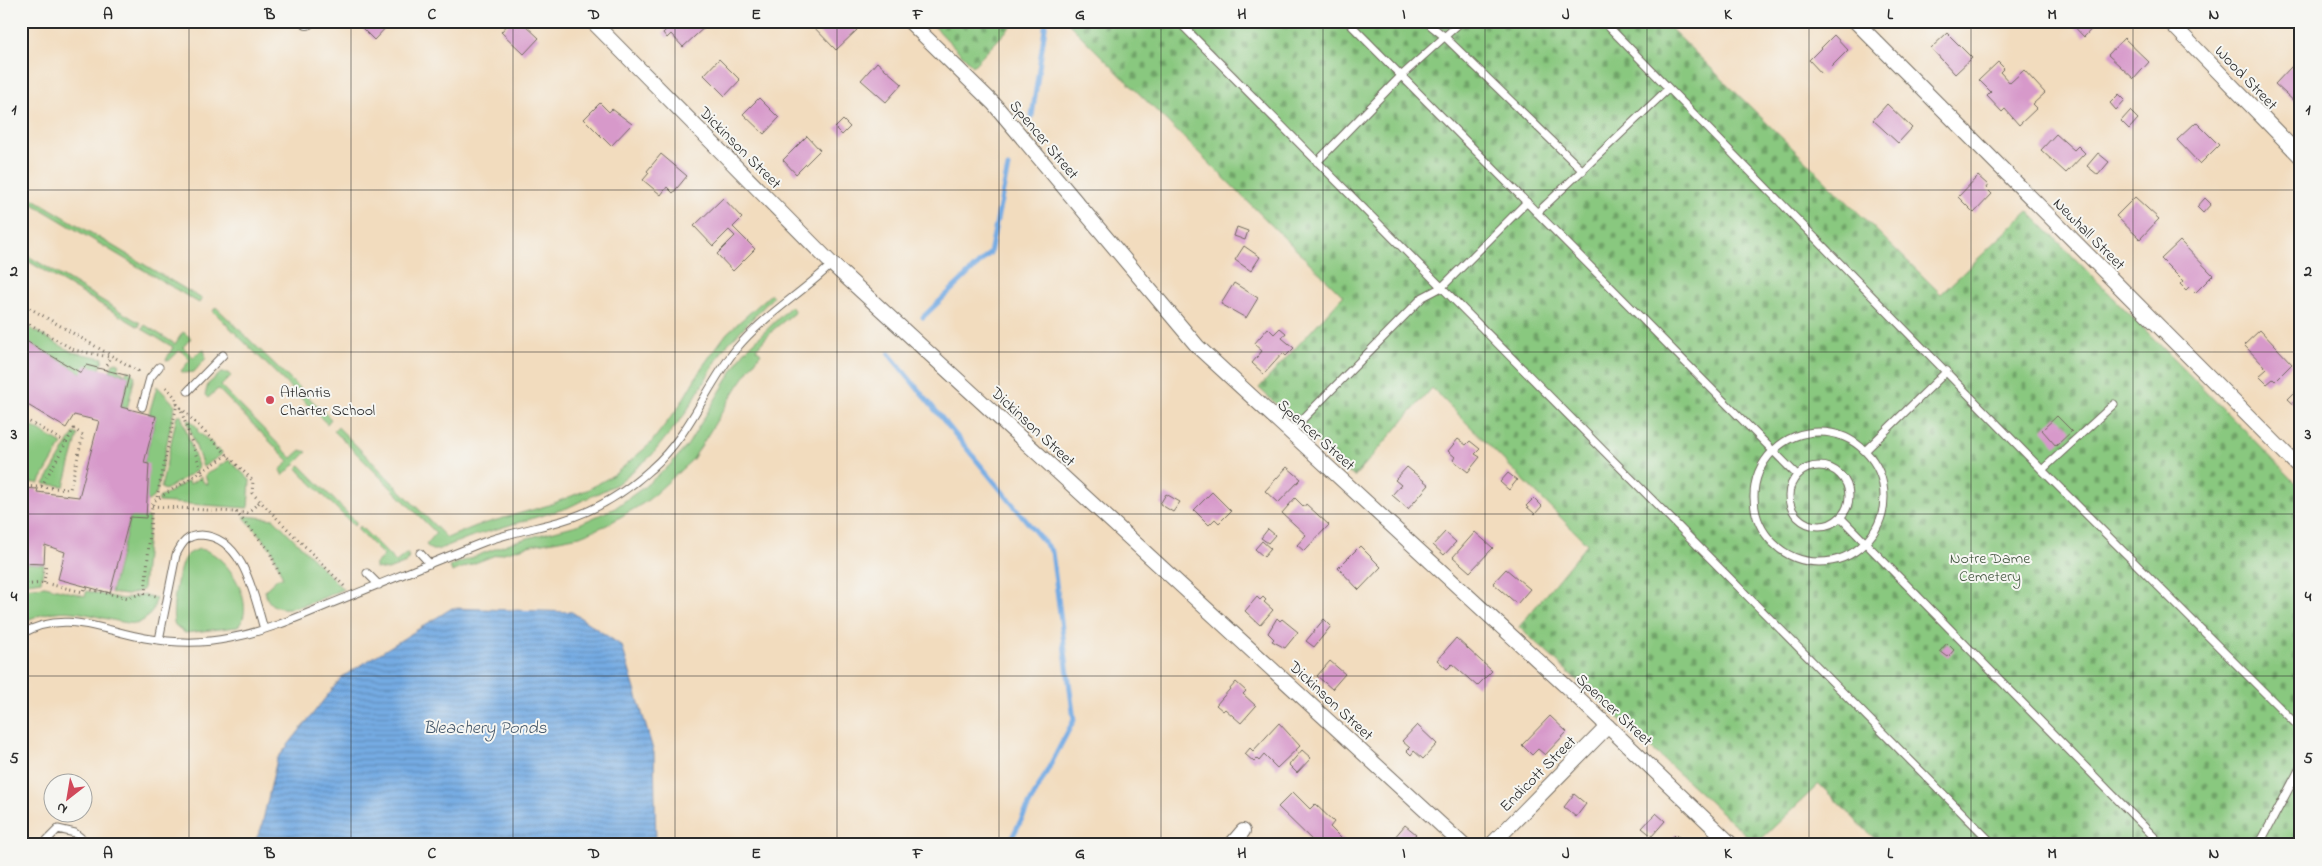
<svg xmlns="http://www.w3.org/2000/svg" width="2322" height="866" viewBox="0 0 2322 866" font-family="'Indie Flower',sans-serif">
<defs>
<pattern id="cemetery-stones" width="16" height="16" patternUnits="userSpaceOnUse" patternTransform="scale(1.25)"><rect width="16" height="16" fill="#89c87f"/><path d="M2 7V4a2 2 0 0 1 4 0v3zM10 15v-3a2 2 0 0 1 4 0v3z" fill="#70a368"/></pattern>
<pattern id="water-rules" width="6" height="5" patternUnits="userSpaceOnUse" patternTransform="scale(1.25)"><rect width="6" height="5" fill="#75abe3"/><path d="M0 2.5h6" fill="none" stroke="#608bb8"/></pattern>
</defs>
<rect width="100%" height="100%" fill="#f6f6f2"/>
<filter id="ink" filterUnits="userSpaceOnUse"><feTurbulence type="fractalNoise" baseFrequency=".02" numOctaves="2"/><feDisplacementMap in="SourceGraphic" scale="10" xChannelSelector="R" yChannelSelector="G"/><feConvolveMatrix kernelMatrix="1 2 1 2 8 2 1 2 1" color-interpolation-filters="sRGB"/></filter>
<filter id="wash" filterUnits="userSpaceOnUse"><feTurbulence type="fractalNoise" baseFrequency=".0096" numOctaves="4" result="noise"/><feDisplacementMap in="SourceGraphic" scale="20" xChannelSelector="R" yChannelSelector="G"/><feGaussianBlur stdDeviation="1.12" result="paint"/><feColorMatrix in="noise" values="0 0 0 0 0 0 0 0 0 0 0 0 0 0 0 0 0 1.4 0 .05"/><feComposite in="paint" operator="in"/></filter>
<g filter="url(#wash)">
<rect width="100%" height="100%" fill="#f2dcbe"/>
<path fill="#89c87f" stroke="#5a7a55" d="M24 193 202 299 199 303 21 197Z
M21 239 28 241 23 253 140 323 139 327 21 257Z
M771 294 773 297 724 348 685 414 651 456 617 484 567 508 470 537 437 550H432L426 545 436 533 334 431 338 427 447 538 476 526 549 505 589 489 615 474 650 444 678 408 702 367 727 333Z
M791 306 795 312 774 329 756 349 761 353 738 386 693 459 647 501 607 525 580 536 532 545 493 556 452 572 450 566 513 542 577 525 615 508 644 487 669 466 687 446 744 352Z
M216 307 331 419 327 424 213 311Z
M21 323 72 352 103 358 100 369 81 373 21 338Z
M145 325 175 344 183 332 191 338 183 347 193 357 204 349 206 358 194 372 184 373 181 371 190 360 180 350 169 361 166 360 173 347 142 329Z
M117 362 120 364 118 369 125 374 128 370 135 376 127 409 121 407 129 376 110 371 113 363Z
M221 373H228L231 376 221 386 292 458 301 450 307 452 283 476 280 470 289 461 218 389 208 398 205 395 208 384Z
M157 386 175 405 156 495 148 501 135 498 156 416 149 414Z
M177 415H181L198 466 196 471 165 490 161 488Z
M21 420 62 444 39 483 21 482Z
M190 420 199 429 197 431 214 445 213 447 216 450 218 449 222 452 221 455 203 467 187 421Z
M74 433 78 435 64 486 44 484Z
M229 460 250 480 248 508 159 502V498L188 481 190 484 201 477 204 483 208 484 205 475Z
M300 465 357 523 354 526 301 473 297 468Z
M131 514 146 516 149 519 143 590 127 595 111 593Z
M246 516 274 519 343 589C325 596 269 628 265 590L278 578H283L272 550 244 517Z
M360 526 396 562 407 553 409 557 406 563 388 570 375 568V564L384 556 357 529Z
M199 549C228 551 259 609 237 627L185 633 175 625C170 615 178 571 183 561 186 554 192 552 199 549Z
M21 563 44 564 41 581 21 584Z
M45 586 85 596 87 591 122 599 142 595 156 598C154 611 149 619 136 624 89 619 69 599 21 623V588Z"/>
<path fill="url(#cemetery-stones)" stroke="#5a7a55" d="M929 21H1016L973 66Z
M1066 21H1663L1941 294 2028 211 2301 488V845H1881L1819 784 1756 844 1519 627 1587 544 1432 388 1354 477 1259 388 1343 296Z"/>
<path fill="url(#water-rules)" stroke="#506b87" d="M452 608 572 612 622 646 654 753 656 845H253L261 829 277 759 342 677Z"/>
<g fill="none" stroke-linecap="round" stroke-linejoin="round">
<path stroke="#75abe3" stroke-width="5" d="M1032 116 1046 21
M923 317 990 253 1008 167
M889 354 1052 552 1074 720 1008 845"/>
</g>
<g id="blocks">
<path fill="#d799ca" d="M355 21H392L374 40Z
M511 21H525L523 23 539 38 524 54 501 32Z
M659 21H704L707 25 683 47 671 34 667 38 663 33 667 29Z
M808 21H848L857 30 836 50Z
M2069 21H2099L2084 37Z
M1947 33 1972 58 1955 74 1931 48Z
M1834 35 1848 50 1823 75 1809 60Z
M2124 38 2149 62 2134 79 2108 55Z
M719 59 740 80 725 96 704 75Z
M877 62 902 84 886 102 861 80Z
M1998 62 2004 68 2000 72 2010 83 2024 70 2045 93 2033 104 2037 108 2019 125 2005 109 2002 112 1987 96 1991 92 1979 80Z
M2292 66 2301 75V99L2297 104 2275 84Z
M2119 94 2125 100 2116 110 2110 103Z
M759 98 779 118 764 134 743 114Z
M600 103 609 112 612 109 632 124 611 146 584 119Z
M1887 104 1912 128 1898 143 1873 120Z
M2130 111 2138 119 2129 129 2121 121Z
M843 120 850 127 842 135 835 128Z
M2196 122 2219 145 2200 164 2177 140Z
M2056 134 2074 150 2078 146 2085 153 2066 173 2041 150Z
M807 136 820 150 796 174 783 160Z
M2098 153 2109 162 2098 175 2087 166Z
M661 154 687 176 673 193 667 187 661 195 643 180 649 173 647 171Z
M1978 176 1988 185 1986 188 1992 194 1974 213 1958 197Z
M2135 197 2159 219 2140 239 2116 216Z
M723 198 742 218 733 227 755 249 733 271 717 254 735 236 729 230 713 246 694 226Z
M2205 198 2211 204 2203 213 2197 207Z
M1237 227 1248 231 1245 240 1234 236Z
M2180 241 2213 275 2195 293 2189 287 2186 290 2180 284 2183 281 2161 259Z
M1244 246 1260 257 1251 271 1235 260Z
M1234 283 1258 298 1246 318 1221 304Z
M1268 328 1274 334 1280 328 1286 333 1282 338 1294 348 1286 356 1283 353 1264 374 1252 363 1262 351 1254 344Z
M2260 330 2292 364 2275 381 2273 379 2267 384 2259 376 2267 369 2244 345Z
M21 338 81 373 86 365 129 376 121 407 156 416 144 463 149 464 146 518 130 517 110 593 58 579 65 552 45 545 44 564 21 563V488L38 489 37 492 79 497 99 421 74 415 66 428 21 401Z
M2301 386V416L2297 413 2300 410 2288 399Z
M2057 416 2072 431 2056 446 2042 430Z
M1458 439 1466 445 1470 441 1480 449 1475 454 1480 457 1468 472 1453 460 1455 457 1448 451Z
M1287 467 1301 479 1278 503 1265 491Z
M1407 467 1429 485 1408 509 1392 495 1401 485 1395 480Z
M1508 473 1517 480 1509 490 1500 482Z
M1212 492 1231 511 1219 523 1215 519 1209 525 1194 510Z
M1166 494 1180 502 1173 512 1160 504Z
M1295 498 1304 507 1306 504 1329 525 1304 551 1297 545 1306 535 1282 513Z
M1534 498 1542 506 1535 514 1526 506Z
M1268 529 1275 535 1268 543 1261 538Z
M1445 532 1456 542 1444 555 1433 545Z
M1475 532 1493 548 1470 572 1453 557Z
M1262 541 1271 549 1264 557 1255 549Z
M1360 546 1381 567 1359 590 1338 568Z
M1506 569 1530 589 1517 604 1493 583Z
M1257 597 1260 600 1263 597 1266 600 1264 602 1273 610 1260 625 1245 611Z
M1277 618 1280 621 1282 619 1298 632 1285 648 1272 641 1274 639 1268 633Z
M1324 619 1331 626 1314 647 1306 641Z
M1456 638 1492 671 1477 686 1452 664 1447 669 1437 660Z
M1947 643 1954 650 1948 657 1940 651Z
M1330 661 1345 674 1332 689 1317 676Z
M1236 682 1246 691 1243 694 1256 706 1241 723 1225 709 1223 711 1216 705Z
M1550 716 1567 732 1545 755 1538 749 1532 755 1522 745Z
M1279 723 1300 746 1277 768 1264 755 1259 761 1257 759 1254 762 1245 754 1250 748 1253 751Z
M1417 725 1437 744 1423 759 1414 751 1411 755 1407 751 1410 748 1402 741Z
M1302 750 1311 758 1297 773 1289 765Z
M1293 792 1310 809 1315 804 1334 822 1330 827 1348 845H1317L1278 807Z
M1574 794 1586 804 1576 817 1564 807Z
M1656 813 1665 821 1652 836 1642 828Z
M1405 825 1416 834 1406 845H1401L1394 838Z
M1676 834 1687 845H1666Z"/>
</g>
</g>
<g filter="url(#ink)">
<use href="#blocks" fill-opacity="0" stroke="#71695e" stroke-width="1"/>
<g fill="none" stroke-linecap="round" stroke-linejoin="round">
<g stroke="#71695e" stroke-width="9">
<path id="service" d="M1178 21 1994 845
M1347 21 1797 475
M1425 21 1445 37 1583 171
M1603 21 2042 470 2301 729
M1317 162 1401 76 1462 21
M1537 213 1668 89
M188 391 223 355
M142 407 150 378 159 367
M1290 432 1423 297 1442 287 1527 202
M1754 497a65 65 0 1 1 130 0a65 65 0 1 1-130 0Z
M1865 451 1947 371
M1789 496a30 30 0 1 1 60 0a30 30 0 1 1-60 0Z
M2042 470 2114 404
M1841 518 2162 845
M420 553 430 564
M367 573 379 585
M21 634C65 609 100 630 145 638 173 643 202 644 230 638 263 632 294 619 325 606 378 585 430 563 484 542 509 533 536 528 561 521 595 511 626 492 651 469 690 435 705 388 736 349 764 315 801 294 832 264
M159 640 176 555C182 543 187 535 201 535 244 537 254 596 264 629
M46 845 47 840 58 829 75 833 90 845
M2259 845 2301 766"/>
</g>
<g stroke="#71695e" stroke-width="16">
<path id="minor" d="M592 21 832 264 1463 845
M909 21 994 104 1198 347 1570 690 1732 845
M1855 21 2301 469
M2169 21 2301 157
M307 22 308 21
M1231 845 1243 831
M1491 845 1608 726"/>
</g>
<path stroke="#71695e" stroke-width="3" stroke-dasharray="1 4" stroke-linecap="butt" d="M21 303 138 371V374
M21 319 74 350 109 357
M106 370 110 356
M177 404 253 481 252 493 344 586
M180 407 205 482
M21 417 65 442
M21 486 70 489 83 435 74 429 41 487
M157 497 177 404 176 398 165 386
M152 506 247 513 262 500
M236 512 269 550 280 576
M44 583 46 566
M21 585 44 583 83 592 84 588 128 598 143 593 156 596
M145 594 152 506 154 501 228 455"/>
<use href="#service" stroke="#fff" stroke-width="7"/>
<use href="#minor" stroke="#fff" stroke-width="14"/>
</g>
</g>
<path fill="none" stroke="#2b2b2b" stroke-width="1" stroke-opacity="0.55" d="M189 21V845M351 21V845M513 21V845M675 21V845M837 21V845M999 21V845M1161 21V845M1323 21V845M1485 21V845M1647 21V845M1809 21V845M1971 21V845M2133 21V845M21 190H2301M21 352H2301M21 514H2301M21 676H2301"/>
<circle fill="#d1495b" stroke="#f6f6f2" stroke-width="2" cx="270" cy="400" r="5"/>
<g text-anchor="middle" stroke-width="4" stroke-linejoin="round" paint-order="stroke">
<g font-size="16" fill="#2b2b2b" stroke="#f6f6f2">
<text transform="translate(2247 77) rotate(46)" y="6">Wood Street</text>
<text transform="translate(1045 139) rotate(50)" y="6">Spencer Street</text>
<text transform="translate(741 147) rotate(45)" y="6">Dickinson Street</text>
<text transform="translate(2090 233) rotate(45)" y="6">Newhall Street</text>
<text transform="translate(1034 426) rotate(43)" y="6">Dickinson Street</text>
<text transform="translate(1317 434) rotate(42)" y="6">Spencer Street</text>
<text transform="translate(1332 700) rotate(43)" y="6">Dickinson Street</text>
<text transform="translate(1615 709) rotate(43)" y="6">Spencer Street</text>
<text transform="translate(1537 773) rotate(-45)" y="6">Endicott Street</text>
</g>
<g font-size="16" fill="#2b2b2b" stroke="#f6f6f2" text-anchor="start">
<text x="280" y="397">Atlantis<tspan x="280" dy="18">Charter School</tspan></text>
</g>
<g font-size="16" fill="#475a44" stroke="#f6f6f2">
<text x="1990" y="563">Notre Dame<tspan x="1990" dy="18">Cemetery</tspan></text>
</g>
<g font-size="18" font-style="italic" fill="#45586b" stroke="#f6f6f2">
<text x="485" y="733">Bleachery Ponds</text>
</g>
</g>
<rect width="2322" height="866" fill="none" stroke="#f6f6f2" stroke-width="55"/>
<g transform="translate(68 798) rotate(211)"><circle r="24" fill="#f6f6f2" stroke="#a5a5a2"/>
<path d="M0-4L9 19L0 12L-9 19Z" fill="#d1495b"/>
<text y="-8" font-size="14" font-weight="bold" text-anchor="middle" fill="#2b2b2b">N</text>
</g>
<rect x="28" y="28" width="2266" height="810" fill="none" stroke="#2b2b2b" stroke-width="2"/>
<g font-size="16" text-anchor="middle" font-weight="bold" fill="#2b2b2b">
<text x="108" y="19">A</text>
<text x="270" y="19">B</text>
<text x="432" y="19">C</text>
<text x="594" y="19">D</text>
<text x="756" y="19">E</text>
<text x="918" y="19">F</text>
<text x="1080" y="19">G</text>
<text x="1242" y="19">H</text>
<text x="1404" y="19">I</text>
<text x="1566" y="19">J</text>
<text x="1728" y="19">K</text>
<text x="1890" y="19">L</text>
<text x="2052" y="19">M</text>
<text x="2214" y="19">N</text>
<text x="14" y="114">1</text>
<text x="2308" y="114">1</text>
<text x="14" y="276">2</text>
<text x="2308" y="276">2</text>
<text x="14" y="439">3</text>
<text x="2308" y="439">3</text>
<text x="14" y="601">4</text>
<text x="2308" y="601">4</text>
<text x="14" y="763">5</text>
<text x="2308" y="763">5</text>
<text x="108" y="858">A</text>
<text x="270" y="858">B</text>
<text x="432" y="858">C</text>
<text x="594" y="858">D</text>
<text x="756" y="858">E</text>
<text x="918" y="858">F</text>
<text x="1080" y="858">G</text>
<text x="1242" y="858">H</text>
<text x="1404" y="858">I</text>
<text x="1566" y="858">J</text>
<text x="1728" y="858">K</text>
<text x="1890" y="858">L</text>
<text x="2052" y="858">M</text>
<text x="2214" y="858">N</text>
</g>
</svg>
